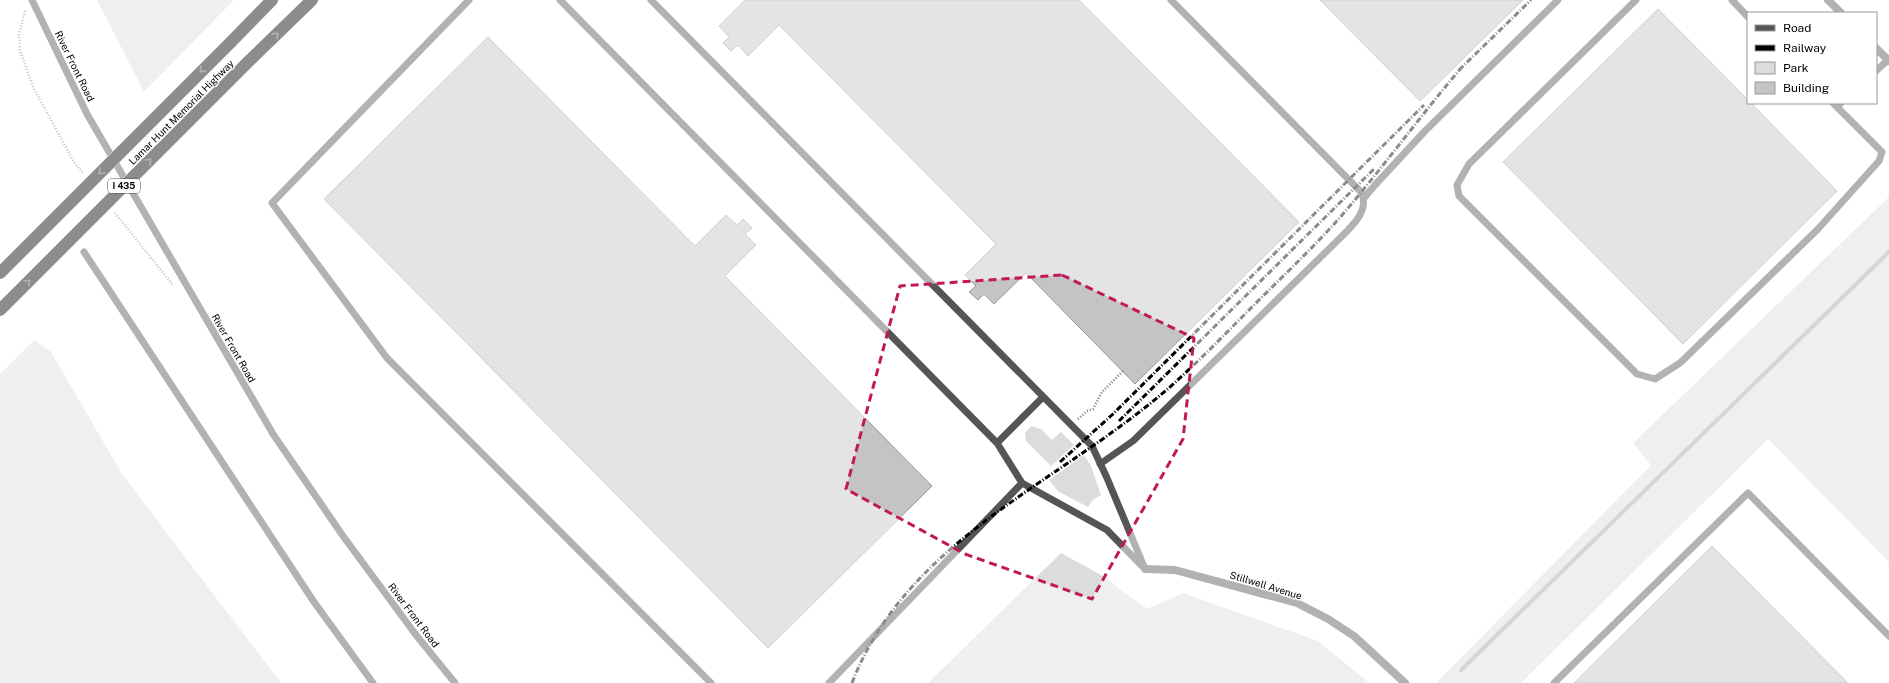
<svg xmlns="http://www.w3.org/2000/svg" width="1889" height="683" viewBox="0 0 1889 683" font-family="'Public Sans',sans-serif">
<rect width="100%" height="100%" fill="#fff"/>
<path fill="#dcdcdc" d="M97 0H234L144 92Z
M1889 197V562L1768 439 1521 683H1436L1651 465 1633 443Z
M34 340 51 352 122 474 281 683H0V374Z
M1031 426 1041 429 1052 440 1061 432 1074 445 1051 466 1026 441 1025 433Z
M1084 455 1091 466 1101 495 1093 500 1088 507 1059 492 1049 480Z
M1061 553 1108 579 1122 591 1148 609 1183 593 1318 641 1369 683H928Z"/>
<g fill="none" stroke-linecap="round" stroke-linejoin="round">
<path stroke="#a3a3a3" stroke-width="4" d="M1461 670 1889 252"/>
</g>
<path fill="#c4c4c4" stroke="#999" d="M745 0H1079L1299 222 1135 384 1026 273 994 304 984 294 978 300 969 292 976 286 965 275 996 244 779 25 748 56 738 45 731 51 723 43 729 37 719 26Z
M1320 0H1523L1420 101Z
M1658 9 1748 100V103H1751L1837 191 1683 344 1503 162Z
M488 37 695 246 726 215 737 225 743 219 752 228 745 234 756 245 725 276 932 486 768 648 324 199Z
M1712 546 1848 683H1574Z"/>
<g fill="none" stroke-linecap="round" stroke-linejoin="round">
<g stroke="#dbdbdb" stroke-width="13">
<path id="highway" d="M230 43 272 0
M248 62 312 0"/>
</g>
<path stroke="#777" stroke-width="2.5" stroke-dasharray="1 2" stroke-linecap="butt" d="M25 11 19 34 20 51 34 89 74 162 83 173
M115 213 173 285
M1078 419 1087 411 1093 409 1102 392 1123 371"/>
<path stroke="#555" stroke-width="7" d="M32 0 87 114 273 434 343 536 416 635 455 683
M469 0 272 203 387 358 711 683
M560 0 997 443 1022 483
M651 0 1092 446 1107 478 1145 569
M1636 0 1469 164 1457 185 1459 196 1637 374 1655 379 1680 363 1817 230 1879 161 1882 152 1837 107
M1732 0 1748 17
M1876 71 1888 60
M1833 103 1837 107 1841 103
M1364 198 1375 185 1425 131 1558 0
M84 252 314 602 373 683
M997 443 1043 397
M1100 464 1133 441 1332 246C1345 232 1372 213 1361 192L1171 0
M829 683 1022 483 1107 530 1142 566
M1554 683 1748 493 1889 636"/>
<path stroke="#555" stroke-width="8" d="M1828 0 1841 13
M1876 48 1889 61
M1145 569 1175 570 1297 603 1328 619 1354 636 1405 683"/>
<use href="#highway" stroke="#000" stroke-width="12"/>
<path stroke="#000" stroke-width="3" stroke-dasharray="6 2 1 2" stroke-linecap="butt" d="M1459 70 1531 0
M1119 421 1375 168
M1060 462 1113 414 1424 105
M852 683C910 533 1072 479 1182 376 1207 353 1230 329 1254 305 1284 275 1315 246 1343 214 1384 166 1421 115 1462 67"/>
<g stroke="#dbdbdb" stroke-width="13" stroke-linecap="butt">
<path id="highway-bridge" d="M0 273 230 43
M0 310 248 62"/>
</g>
<use href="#highway-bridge" stroke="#000" stroke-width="12"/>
</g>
<defs><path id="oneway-chevron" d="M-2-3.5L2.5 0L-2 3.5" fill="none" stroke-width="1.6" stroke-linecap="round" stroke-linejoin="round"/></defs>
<g stroke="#595959">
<use href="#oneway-chevron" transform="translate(276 35) rotate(-44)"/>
<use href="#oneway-chevron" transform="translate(202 70) rotate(135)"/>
<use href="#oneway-chevron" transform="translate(149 161) rotate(-45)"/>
<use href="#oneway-chevron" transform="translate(101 172) rotate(135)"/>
<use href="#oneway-chevron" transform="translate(28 282) rotate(-45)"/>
</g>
<path d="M0 0H1889V683H0ZM1062 275 1194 338 1183 439 1092 599 965 554 846 489 900 286Z" fill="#fff" fill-opacity=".55" fill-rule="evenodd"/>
<path fill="none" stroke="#c2185b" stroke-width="3" stroke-dasharray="8 5" stroke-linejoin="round" d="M1062 275 1194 338 1183 439 1092 599 965 554 846 489 900 286Z"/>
<g text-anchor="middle" stroke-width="3" stroke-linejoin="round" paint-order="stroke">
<rect fill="#fff" stroke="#4c4c4c" stroke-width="1" x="108" y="179" width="32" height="14" rx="3"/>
<g font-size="9" font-weight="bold" fill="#000">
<text x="124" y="189">I 435</text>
</g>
<g font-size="10" fill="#000" stroke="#fff">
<text transform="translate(75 66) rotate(64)" y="4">River Front Road</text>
<text transform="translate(181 112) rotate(-45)" y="4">Lamar Hunt Memorial Highway</text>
<text transform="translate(234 348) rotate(60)" y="4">River Front Road</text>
<text transform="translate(1266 585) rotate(17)" y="4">Stillwell Avenue</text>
<text transform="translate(414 615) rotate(53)" y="4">River Front Road</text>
</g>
</g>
<rect x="1747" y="12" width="130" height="92" fill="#ffffff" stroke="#999999"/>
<rect x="1755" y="25" width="20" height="6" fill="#555555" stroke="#999999"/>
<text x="1783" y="32" font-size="12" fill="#000000">Road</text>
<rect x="1755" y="45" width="20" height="6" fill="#000000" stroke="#999999"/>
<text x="1783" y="52" font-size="12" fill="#000000">Railway</text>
<rect x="1755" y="62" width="20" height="12" fill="#dcdcdc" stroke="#999999"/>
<text x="1783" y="72" font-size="12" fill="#000000">Park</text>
<rect x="1755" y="82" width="20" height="12" fill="#c4c4c4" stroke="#999999"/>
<text x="1783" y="92" font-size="12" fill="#000000">Building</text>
</svg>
